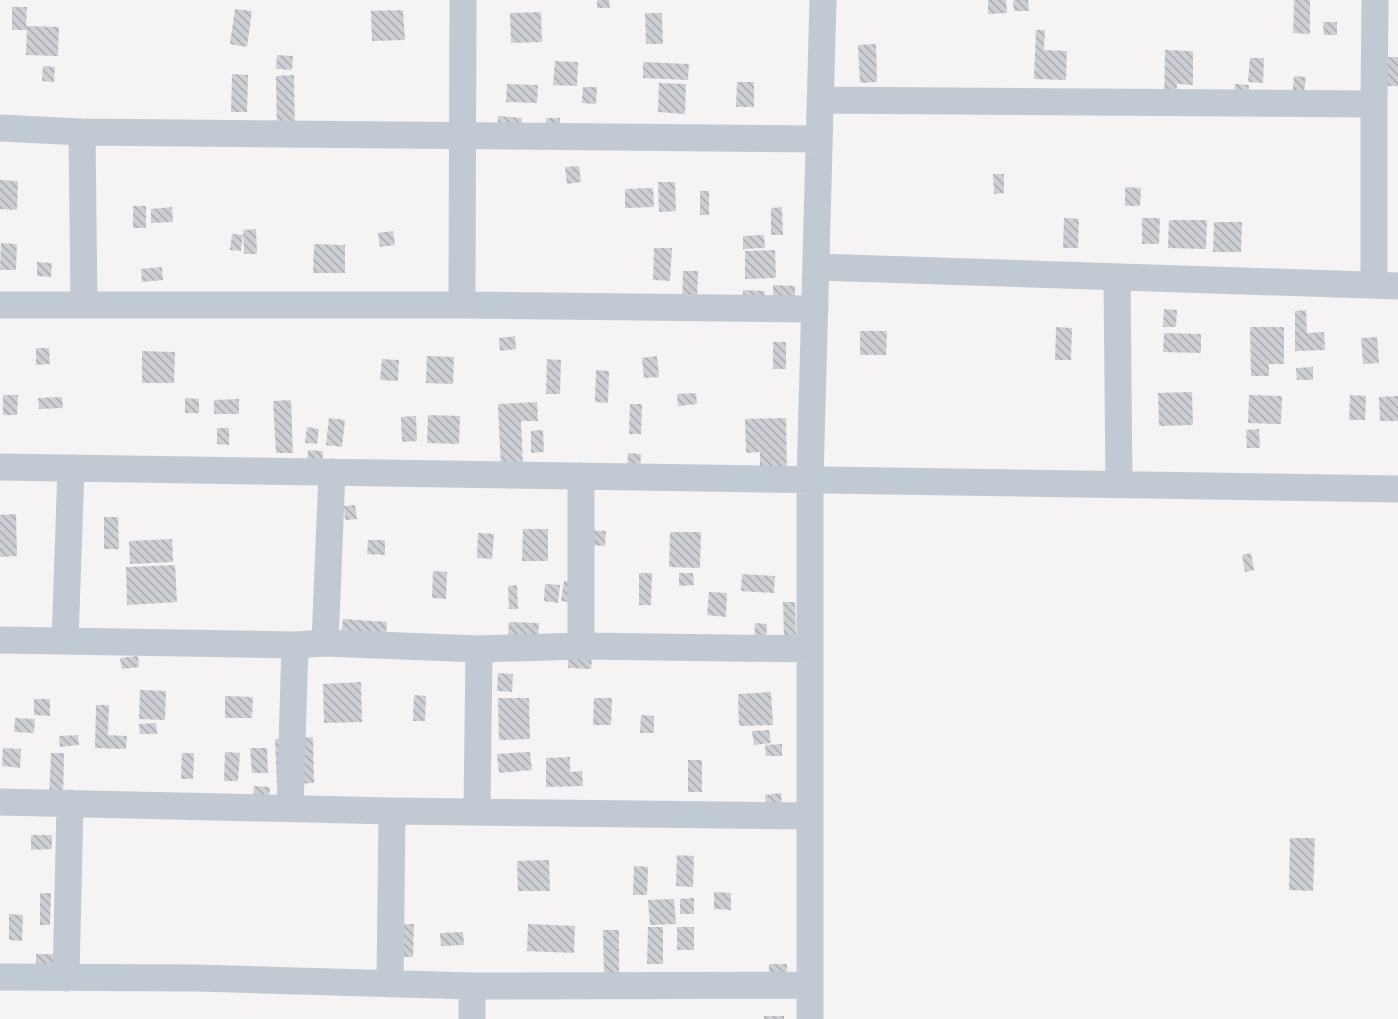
<svg xmlns="http://www.w3.org/2000/svg" width="1398" height="1019" viewBox="0 0 1398 1019" font-family="Montserrat,sans-serif">
<defs>
<pattern id="building-back-hatch" width="6" height="6" patternUnits="userSpaceOnUse" patternTransform="scale(1.5)"><rect width="6" height="6" fill="#cdcfd5"/><path d="M-1 5l2 2M0 0l6 6M5-1l2 2" fill="none" stroke="#a8abb0"/></pattern>
</defs>
<rect width="100%" height="100%" fill="#f5f3f3"/>
<path fill="url(#building-back-hatch)" d="M597 0H609L610 8H597Z
M988 0H1006L1007 13 988 14Z
M1013 0H1028L1029 11H1014Z
M1294 0H1310V34L1293 33Z
M12 7H27L26 26 59 27 58 56 26 55 27 30H12Z
M235 9 252 11 247 47 230 44Z
M403 10 405 40 372 41 371 11Z
M541 12 542 42 511 43 510 13Z
M645 13H662L663 44H646Z
M1323 22H1337V35H1324Z
M1036 30H1045L1044 50 1067 51 1066 80 1034 79Z
M876 44 877 82 860 83 858 45Z
M1165 50 1193 51V85L1177 84 1176 103H1164Z
M277 55 293 56 292 70 276 69Z
M1382 57H1398V86H1382Z
M1250 58H1264L1263 83 1248 82Z
M555 61 578 62 577 86 553 85Z
M643 62 689 64 688 80 643 78Z
M43 66 55 67 54 82 42 81Z
M232 74 248 75 247 112H231Z
M294 75 295 138 277 139 276 76Z
M1294 76 1306 77 1303 99 1292 97Z
M737 82H754V107H736Z
M659 83 686 84 685 114 658 112Z
M507 84 538 85 537 103 506 102Z
M1235 84 1249 85 1248 100 1234 99Z
M583 87H597L596 104 582 103Z
M498 116 522 118 521 133 497 131Z
M546 118H560V134H546Z
M579 166 581 182 567 184 565 167Z
M993 174H1004V193L994 194Z
M0 180 18 181 17 210 0 209Z
M658 182H675L676 211 659 212Z
M1125 187 1141 188 1140 206H1125Z
M653 188 654 207 625 208V189Z
M700 191H709V215H700Z
M133 206H146V228H133Z
M172 207 173 222 151 223V209Z
M782 207 783 235H771V208Z
M1064 218 1079 219 1078 248H1063Z
M1142 218H1160L1159 244H1142Z
M1169 220H1207L1206 249 1168 248Z
M1214 222H1242L1241 252H1213Z
M256 229 257 254H244L243 230Z
M393 231 395 245 380 247 378 233Z
M232 234 243 235 241 251 230 250Z
M764 235 765 248 743 249V236Z
M1 243 17 244 16 270H0Z
M314 244 345 245V273H313Z
M654 248H672L670 281 653 280Z
M775 250 776 278 745 279V251Z
M37 262 52 263 51 277 37 276Z
M162 267 163 280 142 282 141 269Z
M683 271H698L697 301H682Z
M773 285 795 286V308L773 307Z
M743 290 765 291 764 306H743Z
M1164 309 1177 310 1176 327H1163Z
M1306 310 1307 333 1324 332 1325 350 1295 351V311Z
M1056 327 1072 328 1071 360H1055Z
M1250 327H1284V364H1269V376H1251Z
M860 331H887L886 355H860Z
M1164 333 1201 334V353L1163 352Z
M515 336 516 349 500 351 499 338Z
M1377 337 1379 363 1363 364 1361 338Z
M773 342H786V369H773Z
M36 348H49L50 364 36 365Z
M142 351 175 352 174 383H142Z
M427 356 454 357 453 384 426 383Z
M657 356 659 377 644 378 642 358Z
M382 359 399 360 398 381 380 380Z
M547 359 561 360 560 394H546Z
M1313 367V380H1297L1296 368Z
M596 370 609 371 608 403 595 402Z
M1192 392 1193 425 1159 426 1158 393Z
M696 393 697 404 678 406 677 394Z
M3 395H18L17 415H3Z
M1249 395 1282 396 1281 424 1248 423Z
M1350 395 1366 396 1365 420H1349Z
M1398 396V421H1380L1379 397Z
M62 397 63 408 39 409 38 398Z
M185 398 199 399V413H185Z
M239 399V414H214V400Z
M291 400 293 453H276L273 401Z
M537 402 538 421H521L523 468 501 470 498 404Z
M630 404H642L641 434H629Z
M428 415 460 416 459 444 427 443Z
M416 416 417 441 402 442 401 417Z
M329 418 345 420 342 447 326 445Z
M786 418 787 474 760 475V452L746 453 745 419Z
M307 427 319 429 317 444 305 443Z
M217 428H229V445L217 444Z
M1259 429 1260 448H1247L1246 430Z
M543 430 544 452 531 453V431Z
M308 450 323 451 322 466 307 465Z
M628 453 641 454 640 472 627 471Z
M355 505 357 519 345 520 344 506Z
M16 514 17 556 0 557V515Z
M104 517H118L119 549H104Z
M523 529H548V561H522Z
M589 530 606 531 605 546 588 545Z
M670 532H701L700 568 669 567Z
M478 533 494 534 492 559 477 558Z
M172 539 173 562 130 564 129 541Z
M368 540H385V555L367 554Z
M1251 553 1254 570 1245 572 1242 555Z
M175 565 177 602 127 605 126 567Z
M433 571 447 572 446 599 432 598Z
M639 573H652L651 605H639Z
M679 573H693L694 585 679 586Z
M742 574 775 576 774 593 741 591Z
M564 581 579 583 576 603 561 601Z
M545 584 560 585 558 603 544 601Z
M517 585 518 609H509L508 586Z
M709 592 727 593 726 617 707 615Z
M783 602H795L796 638H784Z
M343 619 387 622 386 639 341 636Z
M509 622 539 623 538 637 508 636Z
M755 623 767 624 766 641H754Z
M138 656 139 667 122 669 120 658Z
M568 659H592L591 669 568 668Z
M498 673 513 674 512 692 497 691Z
M361 682 362 722 324 723 323 684Z
M140 690 166 691 165 720 139 719Z
M771 692 773 725 739 726 738 694Z
M414 695 426 696 425 721H413Z
M225 696 253 697 252 718H225Z
M498 698H529L530 739 499 740Z
M594 698H612L611 725H593Z
M34 699H50V716L34 715Z
M96 705H109L108 735 127 736 126 749 95 748Z
M641 715 654 716V733H640Z
M15 718 35 719 34 733 14 732Z
M156 723 157 734H140L139 724Z
M769 730 771 743 754 745 752 731Z
M78 735 79 745 60 747 59 736Z
M313 737 314 783 277 785 275 739Z
M782 744V756H766L765 745Z
M3 748 21 749 20 768 2 766Z
M250 748H267L268 773H252Z
M225 752 240 753 238 781H224Z
M530 752 532 770 499 773 497 754Z
M51 753H64L63 801 49 800Z
M182 753H194L193 779H181Z
M570 757V772L582 771 583 786 546 787V758Z
M688 760H702V792H688Z
M254 786 270 787 269 801 253 800Z
M781 793 782 808 767 809 765 795Z
M31 835H52V849L31 850Z
M1290 838H1315L1313 891 1289 890Z
M677 855 694 856 693 887 676 886Z
M549 860 550 891H518L517 861Z
M634 866 648 867 647 895H633Z
M714 892 731 893V910L714 909Z
M40 893H51L50 925H40Z
M694 898V914H680V899Z
M674 899 676 924 650 925 648 900Z
M9 914 23 915 22 941 9 940Z
M385 924H414L413 957H385Z
M528 924 575 926 574 953 527 951Z
M648 927H663V964H647Z
M677 927H694V950H677Z
M603 930H619V973L604 974Z
M463 932 464 945 441 946 440 933Z
M36 954H64L63 976H36Z
M769 964H787V980L769 979Z
M764 1016H784V1019H764Z"/>
<g fill="none" stroke-linecap="round" stroke-linejoin="round">
<path stroke="#c1cad2" stroke-width="27" d="M820 100 1374 104 1375 0
M1374 104V285
M0 128 82 132 819 139
M82 132 84 304
M816 267 1398 286
M1117 277 1119 485
M0 305H462L815 309
M462 305 463 0
M0 467 1398 489
M581 476V646
M0 640 295 645 325 643 479 649 581 646 810 649
M65 641 71 468
M325 643 332 472
M0 802 392 811 810 816
M290 809 295 645
M477 812 479 649
M0 977 197 978 472 986 810 985
M66 978 70 803
M390 984 392 811
M472 1019V986
M810 1019V480L823 0"/>
</g>
</svg>
